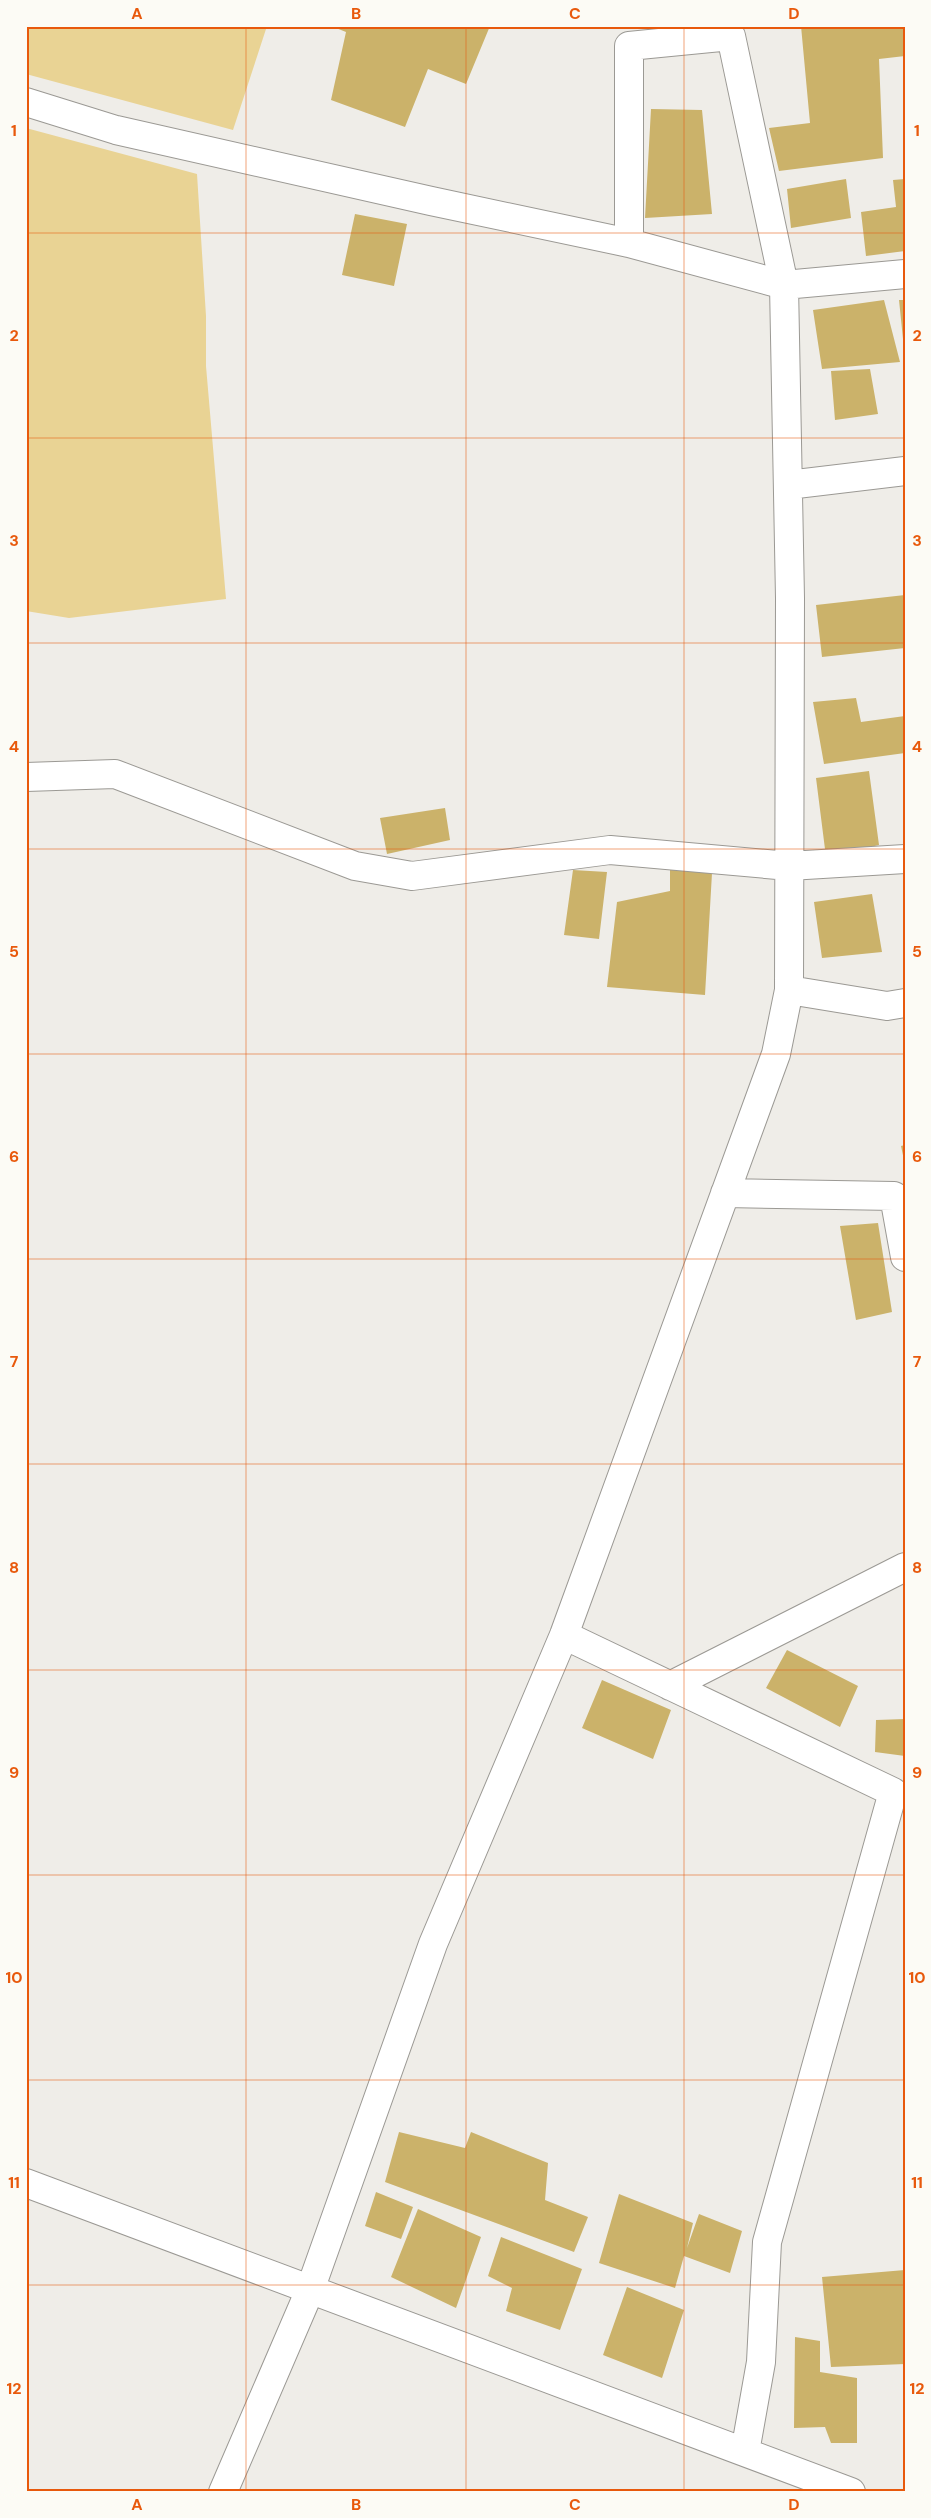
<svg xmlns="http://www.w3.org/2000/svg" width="931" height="2518" viewBox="0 0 931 2518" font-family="'DM Sans',sans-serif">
<rect width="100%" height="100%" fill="#efede8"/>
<path fill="#e9d394" d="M26 26H267L233 130 26 74Z
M26 128 197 174 206 316V366L226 599 69 618 26 611Z"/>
<path fill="#cbb26a" d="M331 26H490L466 84 428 69 405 127 331 100 346 32Z
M801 26H905V56L879 59 883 158 779 171 769 128 810 123Z
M651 109 702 110 712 214 645 218Z
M846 179 851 218 791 228 787 189Z
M905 179V251L866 256 861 212 896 207 893 180Z
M355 214 407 224 394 286 342 275Z
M884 300 900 362 822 369 813 310Z
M899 300H905V339H903Z
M870 369 878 414 835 420 831 371Z
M905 595V648L822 657 816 605Z
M856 698 861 722 905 716V753L824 764 813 702Z
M869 771 879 845 826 857 816 778Z
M445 808 450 840 387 854 380 818Z
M670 869 712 873 705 995 607 987 617 902 670 891Z
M573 870 607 872 599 939 564 935Z
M872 894 882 952 822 958 814 902Z
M905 1145V1160H904L901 1146Z
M878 1223 892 1312 856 1320 840 1226Z
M787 1650 858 1686 840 1727 766 1688Z
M602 1680 671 1710 653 1759 582 1728Z
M905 1719V1756L875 1752 876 1720Z
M399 2132 465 2148 471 2132 548 2163 545 2200 588 2217 574 2252 385 2182Z
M376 2192 413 2207 401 2239 365 2226Z
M619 2194 693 2223 687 2248 699 2214 742 2231 730 2273 684 2256 675 2288 599 2263Z
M418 2209 481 2237 456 2308 391 2277Z
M501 2237 582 2269 560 2330 506 2311 512 2288 488 2276Z
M905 2270V2364L831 2367 822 2277Z
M627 2287 684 2310 662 2378 603 2355Z
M795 2337 820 2341V2372L857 2378V2443H831L825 2427 794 2428Z"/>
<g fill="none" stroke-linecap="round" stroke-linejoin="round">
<g stroke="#9b9994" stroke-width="30">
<path id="minor" d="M26 102 116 130 431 201 629 243 784 285 905 274
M788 485 905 471
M26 777 115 774 355 866 412 876 610 850 789 866 905 859
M789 990 887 1006 905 1003
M725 1193 894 1196 905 1257
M564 1635 893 1792 767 2242 761 2362 745 2452
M670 1686 905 1567
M26 2183 851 2492
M223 2492 310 2290 433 1944 564 1635 776 1054 789 990 790 598 784 285 731 36 629 46V243"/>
</g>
<use href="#minor" stroke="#fff" stroke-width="28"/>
</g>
<path fill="none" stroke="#e8590c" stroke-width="1" stroke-opacity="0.55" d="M246 26V2492M466 26V2492M684 26V2492M26 233H905M26 438H905M26 643H905M26 849H905M26 1054H905M26 1259H905M26 1464H905M26 1670H905M26 1875H905M26 2080H905M26 2285H905"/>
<rect width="931" height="2518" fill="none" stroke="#fcfbf5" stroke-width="55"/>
<rect x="28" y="28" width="876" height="2462" fill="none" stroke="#e8590c" stroke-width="2"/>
<g font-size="16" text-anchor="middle" font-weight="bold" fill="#e8590c">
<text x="137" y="19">A</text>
<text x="356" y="19">B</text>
<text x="575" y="19">C</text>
<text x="794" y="19">D</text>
<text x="14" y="136">1</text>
<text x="917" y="136">1</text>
<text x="14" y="341">2</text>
<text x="917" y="341">2</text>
<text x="14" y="546">3</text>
<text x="917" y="546">3</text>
<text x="14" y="752">4</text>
<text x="917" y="752">4</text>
<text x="14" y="957">5</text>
<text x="917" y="957">5</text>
<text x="14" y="1162">6</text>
<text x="917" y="1162">6</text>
<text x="14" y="1367">7</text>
<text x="917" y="1367">7</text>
<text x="14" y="1573">8</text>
<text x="917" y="1573">8</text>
<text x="14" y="1778">9</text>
<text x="917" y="1778">9</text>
<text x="14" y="1983">10</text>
<text x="917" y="1983">10</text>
<text x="14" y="2188">11</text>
<text x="917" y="2188">11</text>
<text x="14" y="2394">12</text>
<text x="917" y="2394">12</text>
<text x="137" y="2510">A</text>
<text x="356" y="2510">B</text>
<text x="575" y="2510">C</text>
<text x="794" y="2510">D</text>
</g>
</svg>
